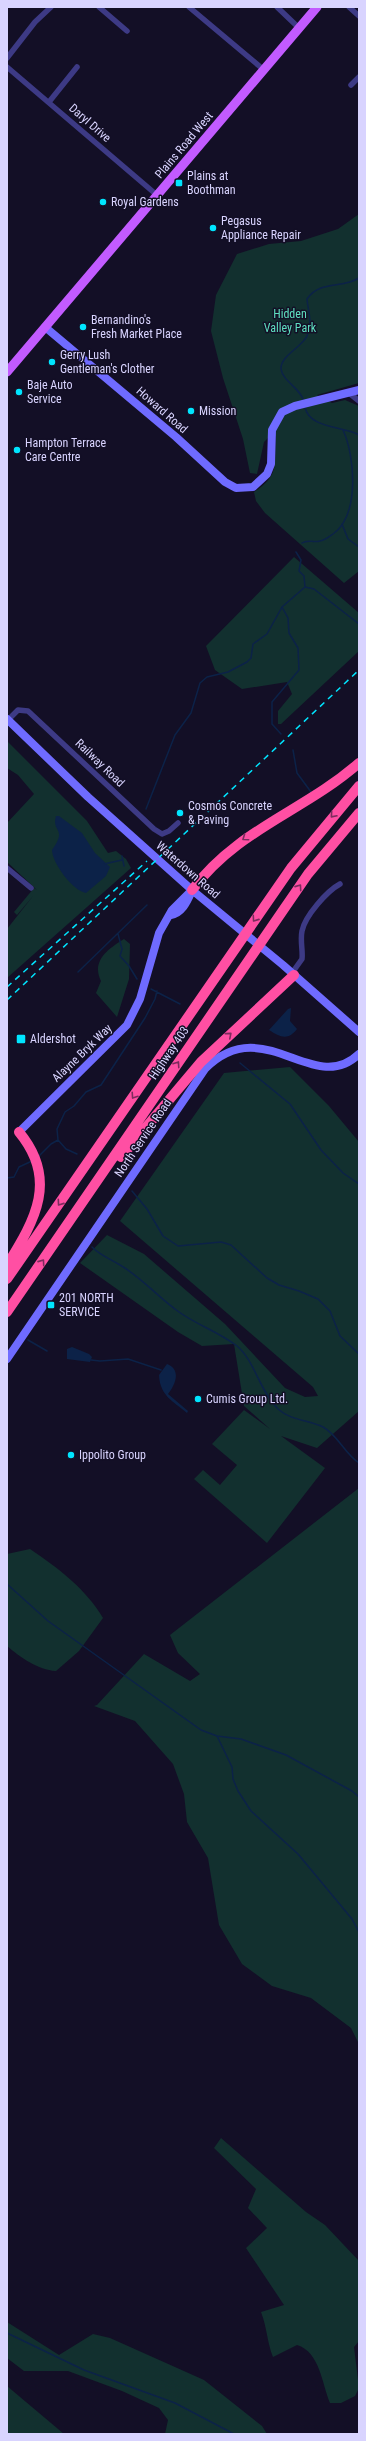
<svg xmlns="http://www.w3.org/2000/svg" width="366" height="2441" viewBox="0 0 366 2441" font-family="'Roboto Condensed',sans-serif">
<rect width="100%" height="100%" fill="#130f26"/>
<path fill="#12302f" d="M359 214V383L317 395 332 403 345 400 359 406V571L344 583 265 513 256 501 254 492C280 475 274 465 276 436L269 437 264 442 257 474 250 473 243 439 223 378 211 331 216 295 237 254 269 244 301 241 338 229Z
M294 557 359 613V651L281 724H278V711L292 694 287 682 242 689 215 670 206 646Z
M7 741 87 821 108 853 116 851 126 859 131 868 7 978V929L33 896 17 915 14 912 34 888 37 890 7 862V823L34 794 18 775 7 768Z
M124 939 130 944 129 979 117 1017 96 993 101 981C91 961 108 949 124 939Z
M290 1067 329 1106 359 1142V1411L317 1448 281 1436 325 1468 267 1543 194 1479 203 1470 220 1485 237 1465 212 1444 244 1410 270 1429 244 1406 234 1344 202 1346 178 1332 80 1263 107 1235 144 1254 225 1324 285 1388 305 1397 318 1396 313 1387 120 1221 224 1073Z
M359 1488V2044L351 2028 311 1998 272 1986 242 1964 219 1925 208 1858 187 1822 184 1794 173 1764 135 1721 94 1706 97 1705 144 1654 190 1681 200 1674 178 1653 170 1635Z
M30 1549C57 1567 87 1590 103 1618L79 1651 56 1671C38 1670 20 1657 7 1646V1554Z
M221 2138 306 2212 325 2225 359 2261V2341L354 2347 359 2388 355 2396 341 2403H330C322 2384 320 2352 297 2345L273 2357C267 2342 267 2327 261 2312L284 2305 246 2248 267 2228 248 2208 256 2189 214 2148Z
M7 2322 59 2355 93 2334 110 2338 204 2380 262 2426 267 2434H165L168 2420 159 2408 122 2391 68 2371H24L7 2358Z
M7 2386 64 2434H7Z"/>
<path fill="#0c2248" d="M56 816H59L82 833 95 853 110 867 106 876 86 893C73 891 52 863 52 850 68 827 51 833 56 816Z
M291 1008 290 1021 297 1029C288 1041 280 1037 269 1030L288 1009Z
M72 1347 89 1354 92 1357 90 1362 67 1359V1349Z
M167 1364C182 1370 175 1385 168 1394L188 1411 187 1413C173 1401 160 1396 159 1375Z"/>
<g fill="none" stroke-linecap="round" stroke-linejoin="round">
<path stroke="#0c2248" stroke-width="1.5" d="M304 402C301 388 283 382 281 369 280 356 302 347 307 336 313 322 308 312 307 299 320 280 342 289 359 278
M305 407C309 429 344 426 359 435
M342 524 348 539 359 547
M302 543C308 539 313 543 320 541 324 541 330 536 333 534 360 515 355 456 343 430
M296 552 301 560 299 571 304 576 305 587
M305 587 314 589 359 624
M281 734 272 724V702L299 670 298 648 289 633 288 618 282 607
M293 750 297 773 311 792
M146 809 175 735 191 713 200 683 207 677 228 672 247 662 251 658 253 644 267 634 282 607 305 587
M122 856 124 866
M104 864 122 860
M118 934 122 949 120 956 129 966 137 979
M78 972 147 905
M151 989 180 1004
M240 1063 290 1104 321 1150 343 1173 359 1184
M77 1154 66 1149 58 1140 57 1129 65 1112 74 1106 86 1092 101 1085 145 1018 155 999 157 991
M38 1157 51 1144 58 1140
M7 1178 14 1177 19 1167 32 1161
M132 1191 147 1209 163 1236 178 1246 221 1242 231 1245 267 1278 279 1285 299 1291 318 1299 330 1311 340 1336 359 1354
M92 1247C101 1256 109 1258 120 1265 141 1277 159 1298 179 1312 197 1325 219 1332 237 1346 255 1361 259 1390 278 1409 290 1420 308 1420 323 1427 338 1435 344 1453 359 1463
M28 1340 47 1351
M91 1360 100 1361 128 1359 161 1370
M7 1584 48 1621 201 1730 217 1736 241 1739 286 1755 352 1791 359 1797
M217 1736 232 1767 233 1779 238 1791 251 1811 298 1854 352 1919 359 1932
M7 2333 84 2370 175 2403 234 2434"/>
<path stroke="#3d3a85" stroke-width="5.5" d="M99 7 127 31
M189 7 264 70
M277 7 299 28
M349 7 359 16
M7 58 35 22 51 7
M7 67 158 196
M351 85 359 77
M49 102 77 67
M349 393 359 401
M7 721 18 710 28 711 154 829 162 834 169 831 178 823
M7 868 31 888
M292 973 302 959C303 950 300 941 302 931 305 916 327 891 340 884"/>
<path stroke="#6f6bff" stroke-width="8" d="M45 327 176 437 225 482 236 488 253 487 267 474 271 464 272 430 282 412 295 406 359 390
M7 719 88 797 192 890 283 965 359 1032
M171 915C182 913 187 902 191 893
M19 1132 127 1025 140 999 159 933 172 910 192 890
M7 1359 205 1069C264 1010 313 1098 359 1054"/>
<path stroke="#c25bff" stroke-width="9" d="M7 372 317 7"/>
<path stroke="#ff4fa3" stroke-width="10" d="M192 890C239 828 303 812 359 763
M121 1157 201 1062 294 975
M7 1265C36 1219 58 1179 19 1132
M7 1279 291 868 359 786
M7 1312 308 874 359 813"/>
<path stroke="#00e5ff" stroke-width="1.5" stroke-dasharray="6 5" stroke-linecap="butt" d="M7 987 147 861
M7 1000 359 670"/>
</g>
<defs><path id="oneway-chevron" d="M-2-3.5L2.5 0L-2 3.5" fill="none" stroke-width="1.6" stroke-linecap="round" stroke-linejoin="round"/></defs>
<g stroke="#7d2c5e">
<use href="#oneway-chevron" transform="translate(333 815) rotate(131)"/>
<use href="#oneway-chevron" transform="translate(245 838) rotate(145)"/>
<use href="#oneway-chevron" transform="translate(299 887) rotate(-55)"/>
<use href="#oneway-chevron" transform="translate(255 919) rotate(125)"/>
<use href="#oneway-chevron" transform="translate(229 1035) rotate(-41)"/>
<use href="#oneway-chevron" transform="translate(177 1064) rotate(-56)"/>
<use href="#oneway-chevron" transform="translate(134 1096) rotate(124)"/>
<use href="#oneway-chevron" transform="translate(60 1203) rotate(125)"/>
<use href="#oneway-chevron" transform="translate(42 1262) rotate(-55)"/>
</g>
<g fill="#00e5ff" stroke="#130f26" stroke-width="1.5">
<rect x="175" y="179" width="8" height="8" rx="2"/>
<circle cx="103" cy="202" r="4"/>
<circle cx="213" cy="228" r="4"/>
<circle cx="83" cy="327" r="4"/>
<circle cx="52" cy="362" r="4"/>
<circle cx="19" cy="392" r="4"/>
<circle cx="191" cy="411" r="4"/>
<circle cx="17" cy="450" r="4"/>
<circle cx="180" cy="813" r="4"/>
<rect x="16" y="1034" width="10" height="10" rx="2"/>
<rect x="47" y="1301" width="8" height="8" rx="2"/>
<circle cx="198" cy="1399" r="4"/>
<circle cx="71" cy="1455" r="4"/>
</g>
<g text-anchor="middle" stroke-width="3" stroke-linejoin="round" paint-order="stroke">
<g font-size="12" fill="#d9d4ff" stroke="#130f26">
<text transform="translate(90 123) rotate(41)" y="4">Daryl Drive</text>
<text transform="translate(184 145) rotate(-50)" y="4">Plains Road West</text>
<text transform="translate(162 410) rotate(41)" y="4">Howard Road</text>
<text transform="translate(100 763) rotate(44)" y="4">Railway Road</text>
<text transform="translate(188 870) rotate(41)" y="4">Waterdown Road</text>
<text transform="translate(82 1053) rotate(-44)" y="4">Alayne Bryk Way</text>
<text transform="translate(169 1053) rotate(-56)" y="4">Highway 403</text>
<text transform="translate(143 1138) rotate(-56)" y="4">North Service Road</text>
</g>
<g font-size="12" fill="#d9d4ff" stroke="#130f26" text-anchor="start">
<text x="187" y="180">Plains at<tspan x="187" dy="14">Boothman</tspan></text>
<text x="111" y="206">Royal Gardens</text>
<text x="221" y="225">Pegasus<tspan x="221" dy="14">Appliance Repair</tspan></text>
<text x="91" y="324">Bernandino's<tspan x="91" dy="14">Fresh Market Place</tspan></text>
<text x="60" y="359">Gerry Lush<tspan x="60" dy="14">Gentleman's Clother</tspan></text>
<text x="27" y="389">Baje Auto<tspan x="27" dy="14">Service</tspan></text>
<text x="199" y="415">Mission</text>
<text x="25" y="447">Hampton Terrace<tspan x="25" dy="14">Care Centre</tspan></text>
<text x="188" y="810">Cosmos Concrete<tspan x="188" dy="14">&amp; Paving</tspan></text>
<text x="30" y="1043">Aldershot</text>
<text x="59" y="1302">201 NORTH<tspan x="59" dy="14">SERVICE</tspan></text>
<text x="206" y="1403">Cumis Group Ltd.</text>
<text x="79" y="1459">Ippolito Group</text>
</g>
<g font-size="12" fill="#5fe0c0" stroke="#130f26">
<text x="290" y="318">Hidden<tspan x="290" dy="14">Valley Park</tspan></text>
</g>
</g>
<rect width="366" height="2441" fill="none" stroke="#d9d4ff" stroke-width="16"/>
</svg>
